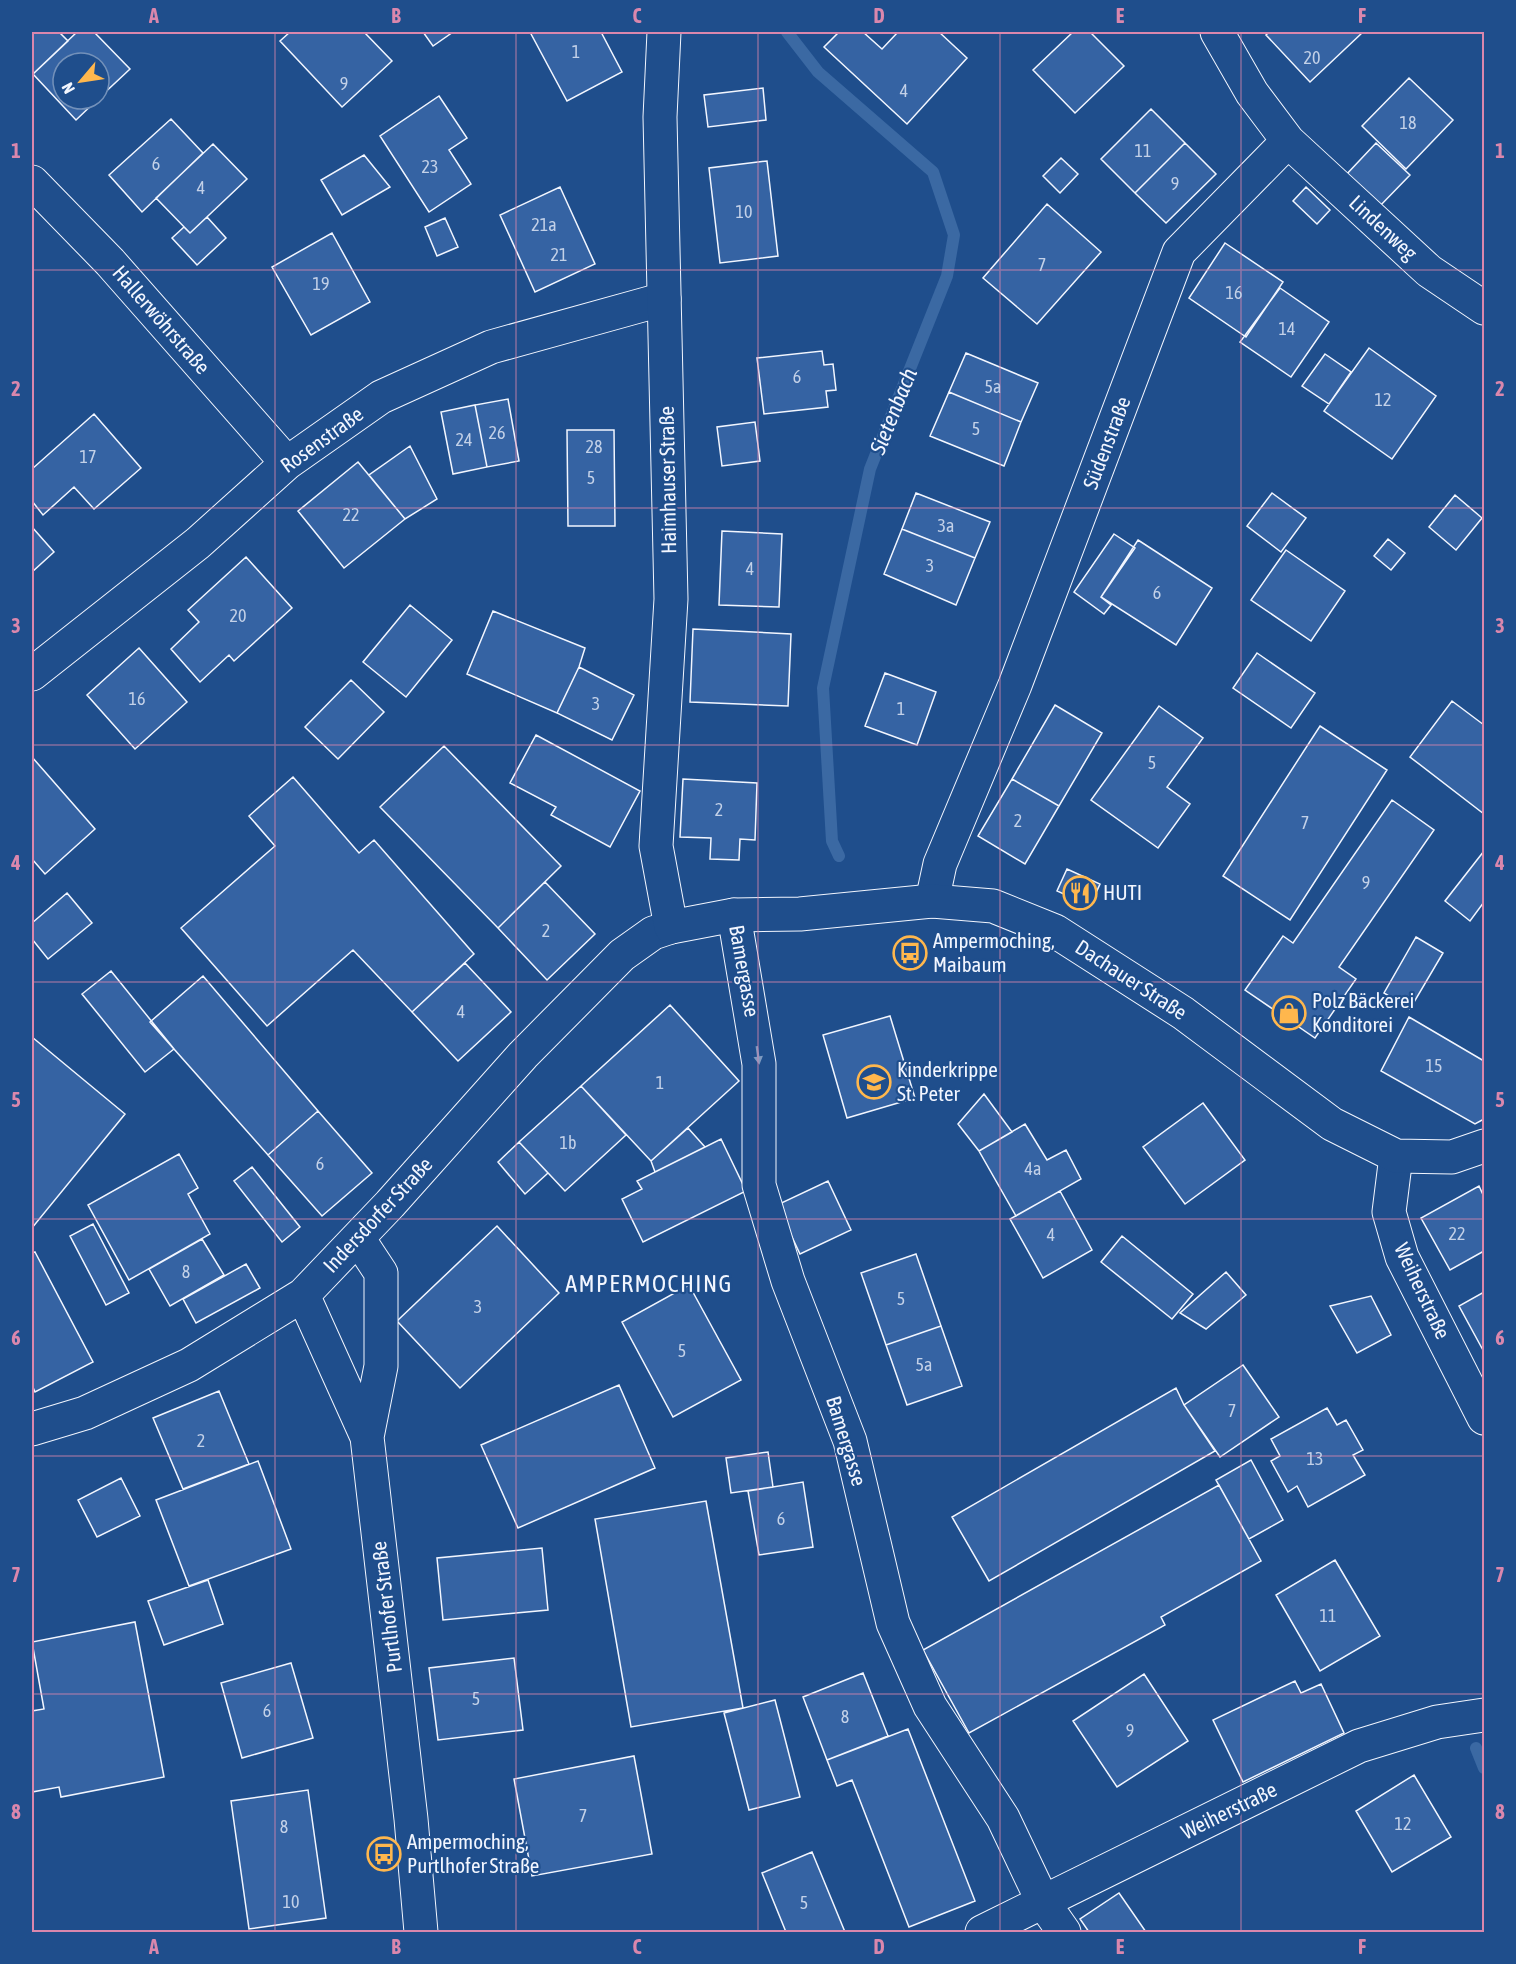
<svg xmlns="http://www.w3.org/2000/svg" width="1516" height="1964" viewBox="0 0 1516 1964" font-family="'Asap Condensed',sans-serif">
<rect width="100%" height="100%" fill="#1f4e8c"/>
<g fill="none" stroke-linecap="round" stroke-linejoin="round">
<path stroke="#3b69a3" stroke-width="12" d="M787 32 818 72 933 172 954 235 947 276 870 469 823 688 832 841 839 856
M1476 1748 1484 1768"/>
</g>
<path fill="#3563a3" stroke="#f2f6ff" stroke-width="1.5" d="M32 32H59L68 41 32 75Z
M77 32H94L130 69 99 98V63H63V99H98L76 120 33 74Z
M290 32H364L392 61 342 107 280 41Z
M423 32H453L433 46Z
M530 32H601L622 72 567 101Z
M839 32H863L882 49 898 32H939L967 58 907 124 824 47Z
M1073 32H1090L1124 66 1075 113 1033 70Z
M1269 32H1363L1310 82 1266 35Z
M1409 78 1453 120 1406 169 1362 126Z
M763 88 766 120 708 127 704 95Z
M439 96 467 138 449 150 471 184 429 212 380 136Z
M1151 109 1185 143 1135 193 1101 159Z
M171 119 203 153 142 212 109 175Z
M1185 143 1216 174 1166 223 1135 193Z
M1376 143 1410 175 1377 209 1344 177Z
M213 144 247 179 190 233 156 198Z
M364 155 390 187 342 215 321 180Z
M1061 158 1078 174 1060 193 1043 176Z
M767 161 778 256 720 263 709 168Z
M560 187 595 264 535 292 500 215Z
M1306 187 1330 210 1317 224 1293 201Z
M1047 204 1101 252 1037 324 983 278Z
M207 217 226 238 197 265 172 238 184 227 190 233Z
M445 218 458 247 437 256 425 227Z
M332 233 370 302 311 335 272 267Z
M1225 243 1283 282 1246 337 1189 298Z
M1280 288 1329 322 1291 377 1240 342Z
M1369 348 1436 396 1392 459 1324 411Z
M822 351 824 365 833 364 836 390 826 391 828 407 764 414 757 358Z
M966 353 1038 383 1021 422 949 392Z
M1325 354 1351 372 1329 404 1302 386Z
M949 392 1021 422 1004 466 930 436Z
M508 399 519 461 487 467 475 405Z
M475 405 487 467 453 474 441 412Z
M94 414 141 468 94 509 74 487 43 515 32 501V469Z
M755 422 760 461 722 466 717 427Z
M567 430H614L615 526H568Z
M410 446 437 499 405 519 369 475Z
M358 462 405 519 344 568 298 511Z
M916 493 990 522 975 558 902 529Z
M1272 493 1306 518 1281 552 1247 526Z
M1455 495 1482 518 1456 550 1429 527Z
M32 527 54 552 32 572Z
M902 529 975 558 956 605 884 574Z
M722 531 782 534 779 607 719 605Z
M1114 534 1135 548 1101 597 1111 605 1104 614 1074 592Z
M1388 539 1405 553 1391 570 1374 556Z
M1138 540 1212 588 1176 645 1101 597Z
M1286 550 1345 591 1311 641 1251 600Z
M246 557 292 608 234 661 229 655 200 682 171 649 199 622 188 610Z
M410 605 452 640 406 697 363 662Z
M493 611 585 648 579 667 557 713 467 674Z
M693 629 791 634 788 706 690 702Z
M139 648 187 702 135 749 87 695Z
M1257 653 1315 693 1291 728 1233 688Z
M579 667 634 695 612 740 557 713Z
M885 673 936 692 917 745 865 726Z
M351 680 384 712 338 759 305 727Z
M1452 701 1484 725V814L1410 757Z
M1055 705 1102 733 1059 806 1012 779Z
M1159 706 1203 738 1167 787 1190 804 1158 848 1091 800Z
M1320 726 1387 770 1290 920 1223 876Z
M536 735 640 791 610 847 551 815 556 807 510 783Z
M444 746 561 866 498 928 380 807Z
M32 757 95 829 45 874 32 859Z
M293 777 359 853 374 840 474 954 412 1012 353 950 267 1026 181 928 275 846 249 816Z
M683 779 757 783 755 840 740 839 739 860 710 859 711 838 680 837Z
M1012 779 1059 806 1025 864 978 836Z
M1392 800 1434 830 1339 967 1356 979 1315 1038 1245 990 1283 936 1293 943Z
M1484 851V902L1470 921 1445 901Z
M1067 869 1100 884 1090 906 1057 891Z
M545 882 595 934 547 980 498 928Z
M67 893 92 923 48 959 32 939V923Z
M1416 937 1443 953 1410 1009 1384 993Z
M465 963 511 1012 458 1061 412 1012Z
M111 971 174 1049 145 1072 82 994Z
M203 976 318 1111 268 1155 150 1022Z
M670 1005 739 1081 651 1161 581 1086Z
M890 1016 915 1098 847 1118 823 1035Z
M1409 1017 1484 1061V1119L1475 1124 1381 1071Z
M32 1037 125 1114 32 1228Z
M581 1086 626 1135 565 1191 519 1142Z
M984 1094 1012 1132 979 1151 958 1124Z
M1203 1103 1245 1160 1185 1204 1143 1147Z
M318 1111 372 1173 322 1216 268 1155Z
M1025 1124 1047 1160 1066 1150 1081 1179 1016 1216 979 1151Z
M688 1128 705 1147 655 1172 651 1161Z
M721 1139 746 1191 643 1242 622 1199 642 1189 637 1181Z
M519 1142 548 1173 525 1194 498 1162Z
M179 1154 198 1188 188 1194 210 1234 129 1280 88 1205Z
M252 1167 300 1227 282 1242 234 1181Z
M828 1181 851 1230 800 1254 777 1205Z
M1479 1186 1484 1197V1251L1450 1270 1421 1218Z
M1060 1191 1092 1250 1043 1278 1010 1219Z
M93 1224 129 1293 106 1305 70 1236Z
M497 1226 559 1293 460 1388 397 1321Z
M1122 1236 1193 1294 1172 1319 1101 1262Z
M202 1239 224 1275 170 1306 149 1269Z
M35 1252 93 1362 35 1392 32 1385V1253Z
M916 1254 941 1326 886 1345 861 1273Z
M246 1264 260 1288 196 1323 183 1299Z
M1226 1272 1246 1295 1206 1329 1180 1313Z
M689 1285 741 1380 673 1417 622 1322Z
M1484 1292V1352L1459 1306Z
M1371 1296 1391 1335 1357 1353 1330 1306Z
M941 1326 962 1386 907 1405 886 1345Z
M1243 1365 1279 1417 1220 1457 1184 1405Z
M619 1385 655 1468 518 1528 481 1445Z
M1176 1388 1184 1405 1215 1451 989 1581 952 1517Z
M219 1391 249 1464 183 1489 153 1418Z
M1327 1408 1337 1425 1346 1420 1363 1450 1353 1455 1365 1475 1308 1507 1297 1486 1288 1492 1271 1461 1280 1456 1271 1439Z
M768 1452 773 1487 731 1493 726 1458Z
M1251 1460 1283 1520 1249 1539 1216 1480Z
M258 1461 291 1549 189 1586 156 1500Z
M121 1478 140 1516 97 1537 78 1500Z
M803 1482 813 1547 759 1555 748 1491Z
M1219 1485 1261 1561 1161 1617 1165 1625 969 1733 923 1650Z
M706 1501 743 1708 631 1727 595 1519Z
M542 1548 548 1610 443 1620 437 1558Z
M1335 1560 1380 1636 1320 1671 1276 1595Z
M208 1580 223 1624 164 1645 148 1601Z
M135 1622 164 1777 61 1797 59 1787 32 1792V1711L44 1709 32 1642Z
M514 1658 523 1730 438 1740 429 1668Z
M291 1663 313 1738 242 1758 221 1683Z
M863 1673 888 1736 827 1760 803 1697Z
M1144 1674 1188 1741 1117 1787 1073 1721Z
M1295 1681 1301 1693 1321 1684 1344 1733 1243 1782 1213 1720Z
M775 1700 800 1797 749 1810 724 1713Z
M908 1729 975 1901 909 1927 852 1780 837 1786 827 1760Z
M634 1756 652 1854 532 1876 514 1779Z
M1414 1775 1451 1837 1392 1872 1356 1811Z
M308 1790 326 1918 249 1929 231 1801Z
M812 1852 845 1932H786L762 1873Z
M1119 1893 1146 1932H1089L1080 1919Z"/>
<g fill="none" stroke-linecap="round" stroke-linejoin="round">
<g stroke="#f2f6ff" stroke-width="35">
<path id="minor" d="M1288 141 1429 271 1484 308
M32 182 110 262 287 463
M32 674 198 543 287 463 381 397 491 347 664 299
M932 901 940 864 1015 685 1179 252 1288 141 1252 93 1217 32
M734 915 759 1064V1185L788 1281 850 1441 893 1623 930 1706 1003 1818 1043 1902 1064 1932
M1396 1156 1389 1212 1402 1257 1484 1418
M358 1238 381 1273V1366L367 1437
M303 1295 367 1437 411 1819 421 1932
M32 1429 85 1413 189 1365 303 1295 390 1204 523 1055 622 955 653 933 671 927
M982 1932 1359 1746 1437 1722 1484 1715"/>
</g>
<g stroke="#f2f6ff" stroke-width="35">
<path id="major" d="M664 32 660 117 671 599 656 846 671 927 734 915 800 914 932 901 993 906 1055 931 1183 1013 1332 1124 1396 1156 1452 1157 1484 1146"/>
</g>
<use href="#minor" stroke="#1f4e8c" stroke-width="33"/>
<use href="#major" stroke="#1f4e8c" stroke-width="33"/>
</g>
<defs><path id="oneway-solid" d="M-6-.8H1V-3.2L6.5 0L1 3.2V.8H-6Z" transform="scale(1.5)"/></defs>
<use fill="#7e9ac0" href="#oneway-solid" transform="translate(758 1055) rotate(82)"/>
<path fill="none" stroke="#da87ad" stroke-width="1.5" stroke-opacity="0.55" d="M275 32V1932M516 32V1932M758 32V1932M1000 32V1932M1241 32V1932M32 270H1484M32 508H1484M32 745H1484M32 982H1484M32 1219H1484M32 1456H1484M32 1694H1484"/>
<defs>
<g id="restaurant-ring" transform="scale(1.725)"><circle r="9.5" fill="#1f4e8c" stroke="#ffb74d" stroke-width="1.5"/><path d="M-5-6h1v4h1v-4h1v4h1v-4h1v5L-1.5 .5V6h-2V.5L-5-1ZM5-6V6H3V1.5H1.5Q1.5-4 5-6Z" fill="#ffb74d"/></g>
<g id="bus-ring" transform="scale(1.725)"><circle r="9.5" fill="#1f4e8c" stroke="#ffb74d" stroke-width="1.5"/><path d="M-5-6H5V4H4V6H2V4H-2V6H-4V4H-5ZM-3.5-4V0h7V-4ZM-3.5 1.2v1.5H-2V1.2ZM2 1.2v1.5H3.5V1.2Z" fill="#ffb74d"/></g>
<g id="shop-ring" transform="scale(1.725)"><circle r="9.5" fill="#1f4e8c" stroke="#ffb74d" stroke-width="1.5"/><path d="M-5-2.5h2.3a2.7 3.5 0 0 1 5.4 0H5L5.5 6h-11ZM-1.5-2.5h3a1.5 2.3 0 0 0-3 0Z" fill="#ffb74d"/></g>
<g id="school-ring" transform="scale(1.725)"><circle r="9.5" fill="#1f4e8c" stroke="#ffb74d" stroke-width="1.5"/><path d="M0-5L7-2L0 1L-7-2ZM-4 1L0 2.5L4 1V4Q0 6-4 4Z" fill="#ffb74d"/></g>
</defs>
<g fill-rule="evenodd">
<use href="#restaurant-ring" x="1080" y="893"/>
<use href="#bus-ring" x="910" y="953"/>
<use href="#shop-ring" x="1289" y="1013"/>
<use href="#school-ring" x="874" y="1082"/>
<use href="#bus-ring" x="384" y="1854"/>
</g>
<g text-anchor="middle" stroke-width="4.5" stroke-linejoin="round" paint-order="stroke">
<g font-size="18" fill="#c3d1e8">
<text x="576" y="58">1</text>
<text x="1312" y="64">20</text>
<text x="344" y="90">9</text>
<text x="904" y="97">4</text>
<text x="1408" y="129">18</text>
<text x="1143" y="157">11</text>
<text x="156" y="170">6</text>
<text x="430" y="173">23</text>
<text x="1175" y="190">9</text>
<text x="201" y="194">4</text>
<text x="744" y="218">10</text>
<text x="544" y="231">21a</text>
<text x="559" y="261">21</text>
<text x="1042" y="271">7</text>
<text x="321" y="290">19</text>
<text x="1234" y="299">16</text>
<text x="1287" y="335">14</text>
<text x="797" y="383">6</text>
<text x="993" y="393">5a</text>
<text x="1383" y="406">12</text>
<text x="976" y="435">5</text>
<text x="497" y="439">26</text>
<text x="464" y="446">24</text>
<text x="594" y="453">28</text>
<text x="88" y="463">17</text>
<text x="591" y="484">5</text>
<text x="351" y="521">22</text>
<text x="946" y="532">3a</text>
<text x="930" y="572">3</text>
<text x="750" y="575">4</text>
<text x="1157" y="599">6</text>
<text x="238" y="622">20</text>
<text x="137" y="705">16</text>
<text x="596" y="710">3</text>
<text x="901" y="715">1</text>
<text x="1152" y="769">5</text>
<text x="719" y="816">2</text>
<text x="1018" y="827">2</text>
<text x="1305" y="829">7</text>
<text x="1366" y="889">9</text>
<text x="546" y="937">2</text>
<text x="461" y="1018">4</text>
<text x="1434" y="1072">15</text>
<text x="660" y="1089">1</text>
<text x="568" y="1149">1b</text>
<text x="320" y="1170">6</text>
<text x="1033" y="1175">4a</text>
<text x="1457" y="1240">22</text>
<text x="1051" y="1241">4</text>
<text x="186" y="1278">8</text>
<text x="901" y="1305">5</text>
<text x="478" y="1313">3</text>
<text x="682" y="1357">5</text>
<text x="924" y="1371">5a</text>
<text x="1232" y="1417">7</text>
<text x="201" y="1447">2</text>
<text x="1315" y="1465">13</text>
<text x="781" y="1525">6</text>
<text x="1328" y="1622">11</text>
<text x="476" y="1705">5</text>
<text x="267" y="1717">6</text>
<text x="845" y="1723">8</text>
<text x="1130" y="1737">9</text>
<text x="583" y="1822">7</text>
<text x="1403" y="1830">12</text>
<text x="284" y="1833">8</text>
<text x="291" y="1908">10</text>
<text x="804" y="1909">5</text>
</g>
<g font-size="21" fill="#f2f6ff" stroke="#1f4e8c">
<text transform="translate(1383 228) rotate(43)" y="7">Lindenweg</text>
<text transform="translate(161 320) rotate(49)" y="7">Hallerwöhrstraße</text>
<text transform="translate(322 440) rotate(-36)" y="7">Rosenstraße</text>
<text transform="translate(1107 443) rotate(-69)" y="7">Südenstraße</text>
<text transform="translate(668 480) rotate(-91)" y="7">Haimhauser Straße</text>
<text transform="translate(744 971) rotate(80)" y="7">Bamergasse</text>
<text transform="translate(1131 980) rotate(33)" y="7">Dachauer Straße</text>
<text transform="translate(378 1215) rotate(-47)" y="7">Indersdorfer Straße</text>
<text transform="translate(1422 1291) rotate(65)" y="7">Weiherstraße</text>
<text transform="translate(846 1441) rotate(73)" y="7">Bamergasse</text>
<text transform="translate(387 1607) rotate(-97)" y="7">Purtlhofer Straße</text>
<text transform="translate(1229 1811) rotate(-26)" y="7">Weiherstraße</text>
</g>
<g font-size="21" fill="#f2f6ff" stroke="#1f4e8c" text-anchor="start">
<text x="1103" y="900">HUTI</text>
<text x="933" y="948">Ampermoching,<tspan x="933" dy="24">Maibaum</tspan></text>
<text x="1312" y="1008">Polz Bäckerei<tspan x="1312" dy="24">Konditorei</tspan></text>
<text x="897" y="1077">Kinderkrippe<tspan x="897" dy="24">St. Peter</tspan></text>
<text x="407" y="1849">Ampermoching,<tspan x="407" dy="24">Purtlhofer Straße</tspan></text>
</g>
<g font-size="22" font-style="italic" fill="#f2f6ff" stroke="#1f4e8c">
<text transform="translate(893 411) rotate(-68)" y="8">Sietenbach</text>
</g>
<g font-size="24" letter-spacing="1.5" fill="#f2f6ff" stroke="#1f4e8c">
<text x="649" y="1292">AMPERMOCHING</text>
</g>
</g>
<rect width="1516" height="1964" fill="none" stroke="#1f4e8c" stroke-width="66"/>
<g transform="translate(81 81) rotate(241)"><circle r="28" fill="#1f4e8c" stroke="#7391ba" stroke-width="1.5"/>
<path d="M0-4.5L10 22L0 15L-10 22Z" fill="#ffb74d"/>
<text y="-9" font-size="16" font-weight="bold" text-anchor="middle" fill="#f2f6ff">N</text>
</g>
<rect x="33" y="33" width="1450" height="1898" fill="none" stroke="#da87ad" stroke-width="2"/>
<g font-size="20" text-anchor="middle" font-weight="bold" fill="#da87ad">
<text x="154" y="23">A</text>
<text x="396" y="23">B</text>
<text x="637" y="23">C</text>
<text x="879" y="23">D</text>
<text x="1120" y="23">E</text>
<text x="1362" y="23">F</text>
<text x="16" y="158">1</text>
<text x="1500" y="158">1</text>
<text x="16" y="396">2</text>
<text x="1500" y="396">2</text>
<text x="16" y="633">3</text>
<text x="1500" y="633">3</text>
<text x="16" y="870">4</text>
<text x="1500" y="870">4</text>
<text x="16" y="1107">5</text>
<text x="1500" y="1107">5</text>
<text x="16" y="1345">6</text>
<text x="1500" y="1345">6</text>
<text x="16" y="1582">7</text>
<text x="1500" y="1582">7</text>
<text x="16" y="1819">8</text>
<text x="1500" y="1819">8</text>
<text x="154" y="1954">A</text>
<text x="396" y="1954">B</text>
<text x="637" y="1954">C</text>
<text x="879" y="1954">D</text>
<text x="1120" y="1954">E</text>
<text x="1362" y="1954">F</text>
</g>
</svg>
